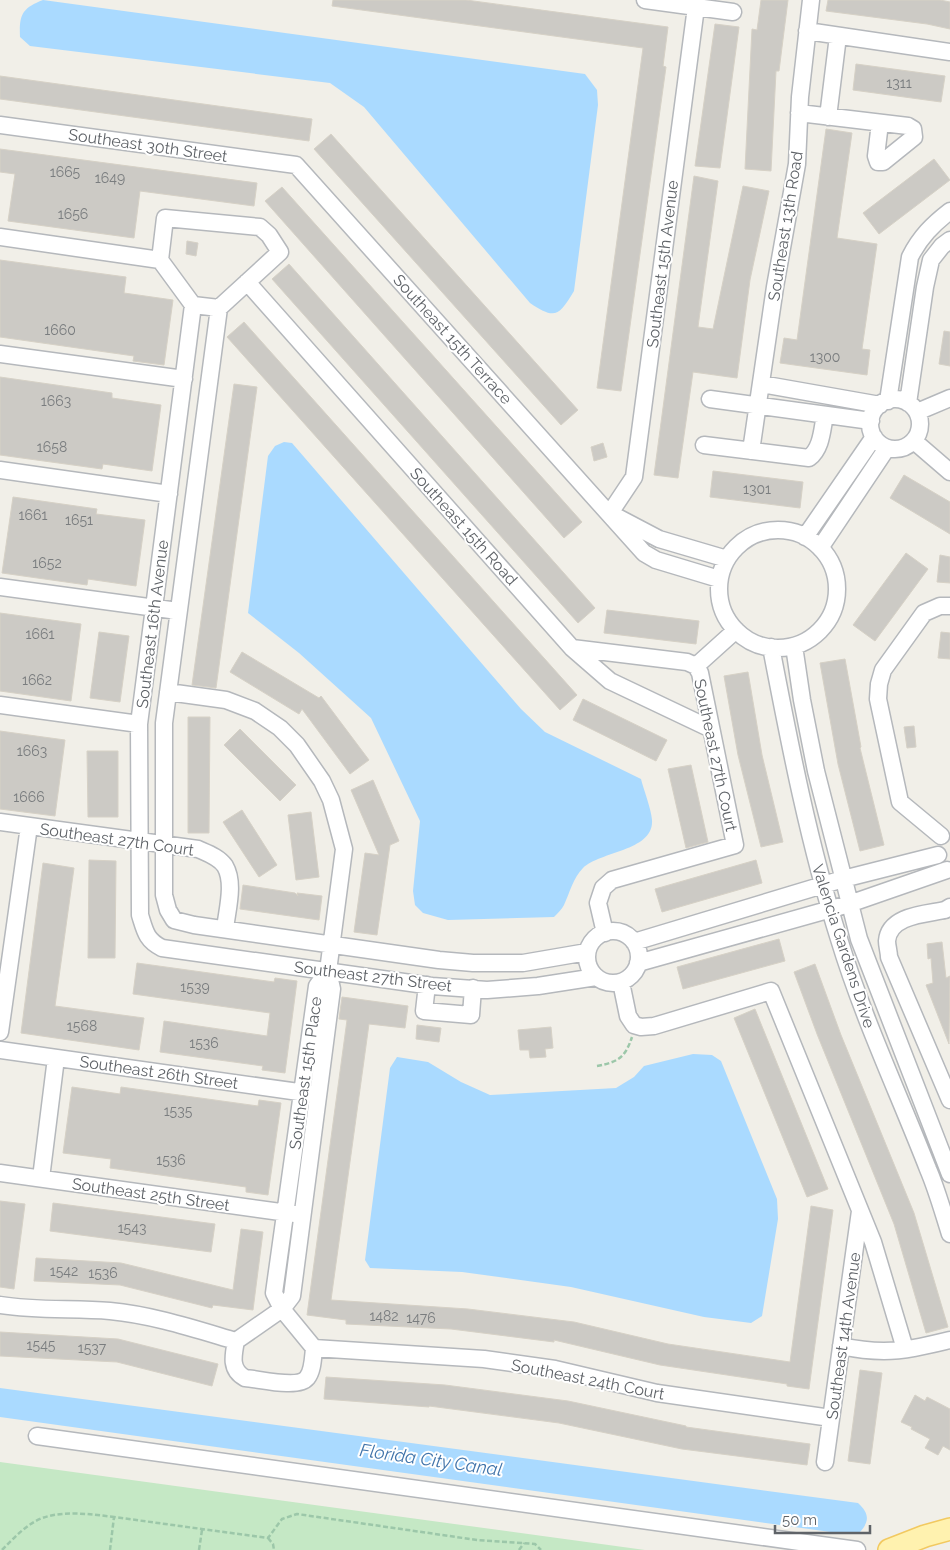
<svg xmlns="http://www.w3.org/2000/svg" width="950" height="1550" viewBox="0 0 950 1550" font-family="Raleway,sans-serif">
<rect width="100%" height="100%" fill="#f1efe8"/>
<path fill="#c5e8c5" d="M0 1462 645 1550H0Z"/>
<path fill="#aadaff" d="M43 0 585 74 597 90 598 105 574 291C559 316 555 320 530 303L364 107 330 83 30 46 20 37C19 15 22 8 43 0Z
M284 442 292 443 521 709 545 732 641 779C644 791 651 808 652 820 654 851 600 851 583 868 573 878 570 892 564 905 562 909 558 913 554 917L448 920 423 913 415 905 413 891 420 821 371 718 299 653 248 613 268 456 275 446Z
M693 1054 712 1055 721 1061 777 1199 778 1219 762 1316 751 1323 704 1317 571 1287 462 1272 370 1268 365 1260 390 1068 397 1057 428 1062 461 1082 490 1095 616 1088 634 1077 644 1066Z
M0 1388 858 1503C869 1513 870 1521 860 1532L845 1534 0 1417Z"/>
<path fill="#cccac5" stroke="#d6d1c6" d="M333 0H466L668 27 663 66 666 67 621 391 597 388 643 48 332 6Z
M761 0H788L779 71H776L771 171 745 169 752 29 757 30Z
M828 0H940L950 2V29L927 24 826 11Z
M715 24 739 27 720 168 695 166Z
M856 64 945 76 941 102 853 90Z
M0 76 312 119 309 141 0 99Z
M826 129 852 133 837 238 877 244 862 349 870 350 867 375 780 363 784 338 797 340Z
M331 134 578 410 561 425 314 149Z
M0 149 257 183 254 206 140 191 134 238 8 221 15 174 0 172Z
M934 159 950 180 879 234 863 213Z
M694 176 718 181 698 327 713 329 743 186 769 191 750 280 737 378 693 372 678 478 654 475Z
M282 187 582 522 564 538 265 201Z
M187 241 198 243 196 256 186 254Z
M0 260 126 277 124 293 173 300 164 365 133 361 134 356 0 337Z
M289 264 595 608 578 623 272 279Z
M244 322 577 695 560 710 227 337Z
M944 331 950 332V366L939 364Z
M0 377 112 393V398L161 405 152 471 103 464 102 469 0 455Z
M234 384 257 387 216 688 192 685Z
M603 443 607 457 594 461 591 447Z
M713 471 803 482 800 508 710 497Z
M904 475 950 502V534L890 498Z
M13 497 97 509 96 514 145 520 136 586 88 579 87 585 2 573Z
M906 553 928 569 875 641 853 625Z
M940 555 950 557V583L937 582Z
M607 610 699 621 696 644 604 633Z
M0 613 81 624 71 701 0 691Z
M99 632 129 636 120 702 90 698Z
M941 632 950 633V659L938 658Z
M242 652 319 698 321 696 369 760 350 774 302 709 299 714 230 672Z
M845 659 861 747 860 748 884 845 860 851 838 764 820 663Z
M748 672 762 755 783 842 761 847 738 755 724 676Z
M583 699 667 740 656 761 573 720Z
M188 717H210L209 833H188Z
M914 726 916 747 907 748 904 727Z
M240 729 296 785 280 801 224 745Z
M0 731 65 740 55 816 0 809Z
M87 751H118V817H88Z
M691 765 708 842 686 848 668 769Z
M373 780 399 841 390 845 377 935 354 932 365 853 379 855 351 790Z
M242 810 277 865 259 877 223 822Z
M311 812 319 877 296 880 288 815Z
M89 860 116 861 115 958H88Z
M756 860 762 883 662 912 655 889Z
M43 863 74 868 55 1006 144 1018 139 1050 21 1033Z
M243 885 295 893 298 896 297 893 322 896 319 920 240 909Z
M779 939 785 961 683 989 677 967Z
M942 942 946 978 950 976 949 1044 926 985 933 983 931 958 928 959 927 944Z
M137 963 274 982 275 978 297 981 285 1073 262 1070 263 1066 160 1052 164 1021 267 1036 270 1013 133 994Z
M815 964 841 1035 914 1213 948 1327 926 1333 894 1224 817 1034 794 972Z
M342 997 408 1006 405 1028 369 1024 331 1300 468 1309 574 1322 668 1344 790 1362 811 1206 833 1210 809 1389 787 1386V1384L660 1365 554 1340V1342L451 1329 346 1324V1320L307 1315 347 1020 339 1019Z
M755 1009 828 1189 807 1197 734 1018Z
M417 1025 441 1028 439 1042 416 1039Z
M551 1027 553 1048 545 1049 546 1057 530 1058 529 1050H520L518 1030Z
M72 1087 120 1094 121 1087 258 1106 259 1100 281 1103 268 1195 246 1192V1187L110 1168 111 1159 63 1153Z
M0 1201 25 1204 14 1289 0 1287Z
M53 1203 215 1224 211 1252 50 1231Z
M241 1229 263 1232 253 1310 213 1305 212 1308 120 1285 34 1281 36 1258 121 1263 233 1290Z
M0 1332 118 1339 218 1364 212 1386 117 1362 0 1356Z
M860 1370 882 1373 870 1464 848 1461Z
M326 1377 445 1385 568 1401 686 1426V1427L810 1444 807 1465 682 1449 559 1423 429 1406V1407L324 1399Z
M915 1395 925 1401 927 1397 950 1409V1450L943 1446 938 1455 925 1448 930 1439 911 1429 912 1427 901 1422Z"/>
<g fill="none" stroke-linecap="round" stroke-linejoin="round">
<g stroke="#b5b8bc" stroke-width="19">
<path id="minor" d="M645 0 733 12
M807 31 950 52
M799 113 908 126 913 129 914 137 883 162H878L876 156 880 123
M828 117 838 36
M0 125 296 165 644 553 656 560 719 579
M0 237 160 260
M247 282 572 648 610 681 711 729
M193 305 139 724 140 915C145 931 146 940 162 948L432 986 487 990 538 986 596 977
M219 308 193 305 160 260 165 218 260 227 269 235 280 252 219 308 164 723V895L168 910 174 920 194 925 439 960 473 963H523L587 952
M0 354 184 379
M761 384 880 405
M710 399 871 421
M870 424a25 25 0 1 1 50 0a25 25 0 1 1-50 0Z
M888 401 910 257C920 237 933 224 950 211
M908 403 925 287 931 260 942 246 950 240
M917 412 950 398
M914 441 950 472
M704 445 809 458C822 448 822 429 825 415
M751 451 775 287 797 164 800 97 811 0
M0 470 169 494
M610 513 634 477 696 7
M619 518 659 539 727 559
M719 589a59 59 0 1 1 118 0a59 59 0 1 1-118 0Z
M805 537 874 437
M820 548 887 448
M0 587 178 611
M794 646 802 700 816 771 859 939 950 1174
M771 647C790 746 809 844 839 939 863 1018 898 1092 928 1169 937 1190 943 1212 950 1234
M572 648 687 662 696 666 700 673 735 845 612 880 603 888 598 903 605 933
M696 666 736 630
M168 692 226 700 255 711 280 728 297 745 322 781 331 800 344 849 328 971 332 989 292 1296 282 1309 274 1293 317 986 328 971
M0 705 139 724
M0 822 198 849C207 853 219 857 225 866 235 883 227 910 225 929
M941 836 900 802 878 699 879 684 883 670 924 613 940 606H950
M950 907 945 910C926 914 889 915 887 941 887 946 889 952 889 957L950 1100
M587 957a26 26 0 1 1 52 0a26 26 0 1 1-52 0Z
M634 942 843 879 938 855
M638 963 849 904 947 870
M621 982 628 1016 634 1025 641 1027 654 1026 771 991 873 1242 905 1349
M427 985 424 1011 471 1015 473 988
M0 1032 29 826
M0 1050 313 1094
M0 1173 295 1214
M41 1178 56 1058
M0 1305C36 1311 74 1308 110 1311 153 1315 195 1329 236 1341
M282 1309 314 1348C313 1357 313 1371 307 1378 298 1389 259 1379 245 1378 230 1370 233 1356 236 1341Z
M841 1346C855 1349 869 1351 884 1351 906 1351 929 1345 950 1340
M314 1348 484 1359 555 1369 657 1393 831 1418
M37 1436 857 1550
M825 1462 860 1211"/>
</g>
<g stroke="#f2c960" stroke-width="24">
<path id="major" d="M889 1550 925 1536 950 1529"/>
</g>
<path stroke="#9cc7a9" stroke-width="2.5" stroke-dasharray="5 2.5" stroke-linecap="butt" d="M597 1066C618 1062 625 1058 632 1037
M268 1538 273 1544 274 1550
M2 1550C12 1540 22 1529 34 1522 55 1509 91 1514 114 1517
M110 1550 114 1517 268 1538 282 1519 297 1514 477 1540 535 1544 541 1550
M199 1550 202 1530
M519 1550 524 1543"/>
<use href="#minor" stroke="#fff" stroke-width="16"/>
<use href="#major" stroke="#fff2af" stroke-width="21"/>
</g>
<g text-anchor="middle" stroke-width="4" stroke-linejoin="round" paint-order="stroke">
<g font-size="14" fill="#7a7d7f">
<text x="899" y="88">1311</text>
<text x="65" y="177">1665</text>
<text x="110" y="183">1649</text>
<text x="73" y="219">1656</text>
<text x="60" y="335">1660</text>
<text x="825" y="362">1300</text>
<text x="56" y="406">1663</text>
<text x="52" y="452">1658</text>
<text x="757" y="494">1301</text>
<text x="33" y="520">1661</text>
<text x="79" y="525">1651</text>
<text x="47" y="568">1652</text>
<text x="40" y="639">1661</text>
<text x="37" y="685">1662</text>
<text x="32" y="756">1663</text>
<text x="29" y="802">1666</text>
<text x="195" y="992">1539</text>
<text x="82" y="1031">1568</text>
<text x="204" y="1048">1536</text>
<text x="178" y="1116">1535</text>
<text x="171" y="1165">1536</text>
<text x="132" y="1233">1543</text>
<text x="64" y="1276">1542</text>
<text x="103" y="1278">1536</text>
<text x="384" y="1321">1482</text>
<text x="421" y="1323">1476</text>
<text x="41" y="1350">1545</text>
<text x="92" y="1353">1537</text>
</g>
<g font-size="16" fill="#5f6368" stroke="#fff">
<text transform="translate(148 145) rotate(8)" y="6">Southeast 30th Street</text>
<text transform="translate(785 226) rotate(-81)" y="6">Southeast 13th Road</text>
<text transform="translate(662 264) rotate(-83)" y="6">Southeast 15th Avenue</text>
<text transform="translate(453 339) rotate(48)" y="6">Southeast 15th Terrace</text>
<text transform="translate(464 526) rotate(48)" y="6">Southeast 15th Road</text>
<text transform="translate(152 624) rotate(-83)" y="6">Southeast 16th Avenue</text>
<text transform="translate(716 755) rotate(78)" y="6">Southeast 27th Court</text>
<text transform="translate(117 839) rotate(8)" y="6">Southeast 27th Court</text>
<text transform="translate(844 946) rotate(72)" y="6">Valencia Gardens Drive</text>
<text transform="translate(373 976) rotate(7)" y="6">Southeast 27th Street</text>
<text transform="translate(159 1072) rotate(8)" y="6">Southeast 26th Street</text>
<text transform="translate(305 1073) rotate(-82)" y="6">Southeast 15th Place</text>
<text transform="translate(151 1194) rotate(8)" y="6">Southeast 25th Street</text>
<text transform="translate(843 1336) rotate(-82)" y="6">Southeast 14th Avenue</text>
<text transform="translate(588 1379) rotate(11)" y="6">Southeast 24th Court</text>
</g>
<g font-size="18" font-style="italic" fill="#4174aa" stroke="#fff">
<text transform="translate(431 1460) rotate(8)" y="6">Florida City Canal</text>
</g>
</g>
<path d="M775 1525v8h95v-8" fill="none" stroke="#5f6368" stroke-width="2.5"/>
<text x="782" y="1525" font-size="15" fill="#5f6368" stroke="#ffffff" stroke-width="4" paint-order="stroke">50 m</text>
</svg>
